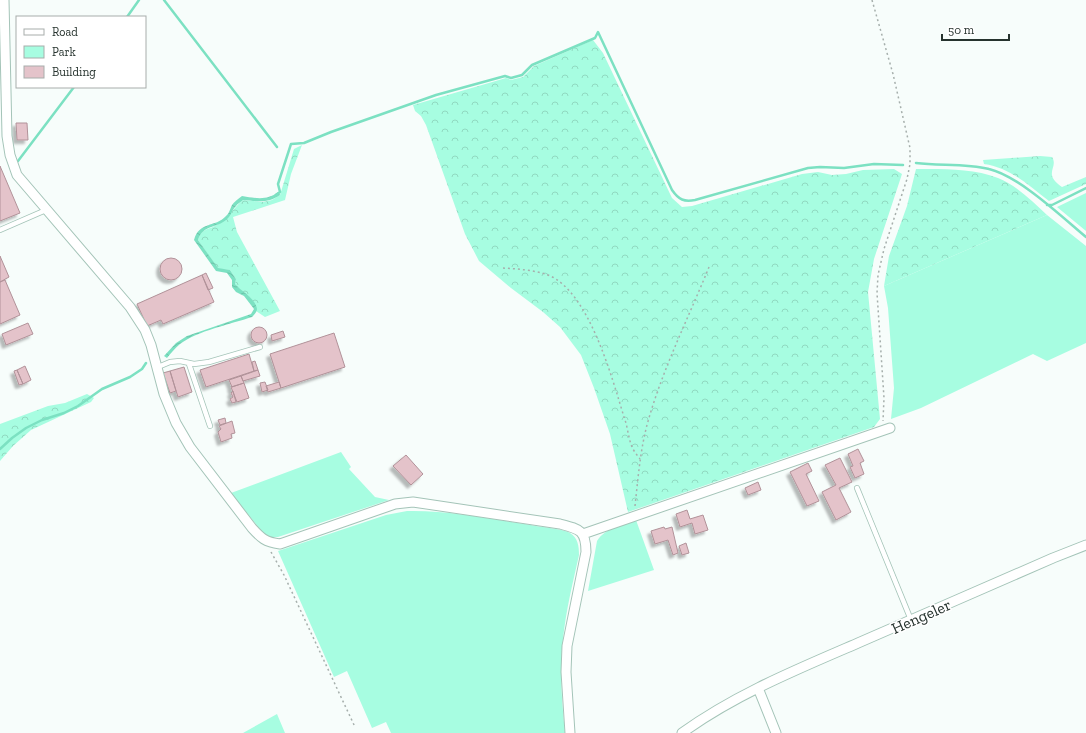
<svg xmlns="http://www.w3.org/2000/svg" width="1086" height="733" viewBox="0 0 1086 733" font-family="'Zilla Slab',serif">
<defs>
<pattern id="forest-crowns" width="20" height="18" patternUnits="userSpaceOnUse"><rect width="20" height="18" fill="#a7fde1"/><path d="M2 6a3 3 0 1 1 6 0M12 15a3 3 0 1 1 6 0" fill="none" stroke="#90d9c1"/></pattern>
<pattern id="water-waves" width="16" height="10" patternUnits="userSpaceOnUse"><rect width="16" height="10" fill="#7ce1c2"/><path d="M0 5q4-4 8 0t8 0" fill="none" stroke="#6bc2a7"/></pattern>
<filter id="shadow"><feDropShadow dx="-3.5" dy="3.5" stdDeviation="1" flood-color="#0004"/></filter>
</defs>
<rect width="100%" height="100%" fill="#f7fdfb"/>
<path fill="#a7fde1" d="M1086 193V231L1057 207Z
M1047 215 1086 246V343L1047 361 1033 354 921 408 891 419 894 388 888 308 884 286Z
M341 452 351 467 349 469 375 497 389 500 278 537H270L263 533 231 493Z
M407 511C449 510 490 519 531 525 539 527 564 529 570 533 578 538 579 546 579 555 573 582 566 610 563 639 559 670 562 702 565 733H391L386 722 372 728 347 671 334 677 278 551 386 515Z
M636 520 654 570 588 591 597 541C605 528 622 525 636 520Z
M277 714 285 733H243Z"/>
<path fill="url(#forest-crowns)" d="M593 40 603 53 672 198 682 207 692 206 802 174 818 172 832 175 846 174 863 170 894 169 902 174 874 259 868 292 880 419 874 427 628 512 610 434 594 388 581 355 560 327 543 312 511 288 479 261 465 234 426 125 421 116 415 111 413 105 506 78 511 80 523 77 534 66Z
M302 145 291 174 285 200 233 217 237 232 280 311 265 317 256 311C257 299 241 292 235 284L236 279 230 270 218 269 198 240C202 228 208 230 217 225 228 219 234 207 243 200L263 202 272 200 280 195 294 149Z
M1040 156 1052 157C1059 168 1042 173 1062 187L1086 177V184L1049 201C1028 185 1011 168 984 164L983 160Z
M916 169C943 169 972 168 998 178 1016 185 1033 202 1047 215L884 286 889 256 907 206Z
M87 394 94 398 91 402 31 430 13 446 0 461V424L48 406 65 403Z"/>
<path fill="url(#water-waves)" d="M278 192 280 195C267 204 258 201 243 200 241 202 237 204 236 206 232 210 231 216 227 219 217 229 203 224 198 240L218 268 230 270 236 279 235 284C241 291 256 299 257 309 257 312 254 315 252 317 231 324 197 331 180 344 175 348 171 353 167 358L164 356 176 343 187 336 251 314 254 309 244 296 236 292 232 287V280L227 273 216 271 194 240C199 221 215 228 226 216 229 214 230 209 232 205 234 202 238 199 242 196 255 198 267 201 278 192Z"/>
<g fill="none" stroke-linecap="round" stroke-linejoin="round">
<path stroke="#7ce1c2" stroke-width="2.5" d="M164 0 277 147
M127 17 139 0
M18 161 74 87
M916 163C940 166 966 163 989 169 1019 176 1062 217 1086 237
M276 195 280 192 278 184 291 144 304 143 331 132 436 95 505 76 511 78 522 75 532 65 595 38 598 32 672 190C679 200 684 202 695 200L808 168 820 167 844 168 874 164 903 165
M1047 205H1052L1086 188
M0 449 12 438 26 428 42 420 64 413 78 406 102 389 130 377 142 369 146 363"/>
</g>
<path fill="#e4c3ca" stroke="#b19299" filter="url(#shadow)" d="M16 123H27L28 140H17Z
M0 166 20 213 0 221Z
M0 256 9 277 0 282Z
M160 269a11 11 0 1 1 22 0a11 11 0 1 1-22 0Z
M206 273 213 288 208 290 202 275Z
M202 275 214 302 163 324 161 320 147 326 137 304Z
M5 280 20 315 0 324V282Z
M28 323 33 334 6 345 2 334Z
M251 335a8 8 0 1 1 16 0a8 8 0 1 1-16 0Z
M283 331 285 337 272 341 271 335Z
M334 333 345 367 281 388 270 354Z
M249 354 254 371 206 387 200 370Z
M255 361 258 370 254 371 252 362Z
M25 366 31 380 23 384 17 370Z
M184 367 192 392 178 397 170 371Z
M17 370 23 384 19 385 14 371Z
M258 370 260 376 243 381 241 376Z
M170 371 176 391 170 393 163 373Z
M241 376 244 383 232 387 229 380Z
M265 382 268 390 262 392 260 383Z
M279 382 281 388 268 392 266 386Z
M244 383 249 398 237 402 231 387Z
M233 391 236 402 232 403 230 399 233 397 231 393Z
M225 418 226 423 220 425 218 420Z
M232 421 235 433 231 434 232 438 221 442 218 432 221 429 219 426Z
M858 449 864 461 860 463 864 474 855 478 850 467 853 466 848 454Z
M406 455 423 474 411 485 393 466Z
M840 458 852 482 839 488 851 512 836 520 822 492 836 485 825 465Z
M808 463 812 471 806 474 819 501 807 506 790 472Z
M758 482 761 490 748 495 745 488Z
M687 510 690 519 703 515 708 530 695 534 692 523 680 527 676 514Z
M664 527 665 529 672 527 678 553 673 555 668 540 655 544 651 531Z
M686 543 689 553 682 555 679 546Z"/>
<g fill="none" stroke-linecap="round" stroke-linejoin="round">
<g stroke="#a4c4b8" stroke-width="6">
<path id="lane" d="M0 230 46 210
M189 364 210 426
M158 367 170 362 180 361 194 364 209 362 260 347
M857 488 911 620"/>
</g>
<g stroke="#a4c4b8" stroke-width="11">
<path id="street" d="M4 0 7 136 10 155 17 175 130 307 145 330 151 345 164 394 176 423 190 447 252 528C261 538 265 542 280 544L395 504 413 502 560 524C579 529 586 530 586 552L567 646 566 672 570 733
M583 534 890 428
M758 688 776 733
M682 733C736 694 798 669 858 643 923 615 988 586 1053 558L1086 545"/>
</g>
<path stroke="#a6afac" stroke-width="1.5" stroke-dasharray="2 3" stroke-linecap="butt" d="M872 0 893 74 910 148V164L907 179 884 249 878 275 877 293 884 398 883 421
M503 268C518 269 534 270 548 275 589 291 612 378 624 417 628 427 628 439 633 449 635 453 638 456 640 459
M635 506C638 479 640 452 647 425 662 370 688 319 709 267
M271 552 284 575 355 727"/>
<use href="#lane" stroke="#fff" stroke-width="4.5"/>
<use href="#street" stroke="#fff" stroke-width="9"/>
</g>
<g text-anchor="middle" stroke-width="3" stroke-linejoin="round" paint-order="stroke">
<g font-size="16" fill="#26332e" stroke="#fff">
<text transform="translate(921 616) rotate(-24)" y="6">Hengeler</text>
</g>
</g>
<rect x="16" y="16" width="130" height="72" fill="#ffffff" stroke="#a8adab"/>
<rect x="24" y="29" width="20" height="6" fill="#ffffff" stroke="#a8adab"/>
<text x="52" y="36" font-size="12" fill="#26332e">Road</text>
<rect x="24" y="46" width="20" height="12" fill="#a7fde1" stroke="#a8adab"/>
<text x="52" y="56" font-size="12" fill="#26332e">Park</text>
<rect x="24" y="66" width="20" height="12" fill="#e4c3ca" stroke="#a8adab"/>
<text x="52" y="76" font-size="12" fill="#26332e">Building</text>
<path d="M942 34v6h67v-6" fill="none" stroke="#26332e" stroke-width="2"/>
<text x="948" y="34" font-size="12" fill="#26332e" stroke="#ffffff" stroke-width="3" paint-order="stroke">50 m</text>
</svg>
